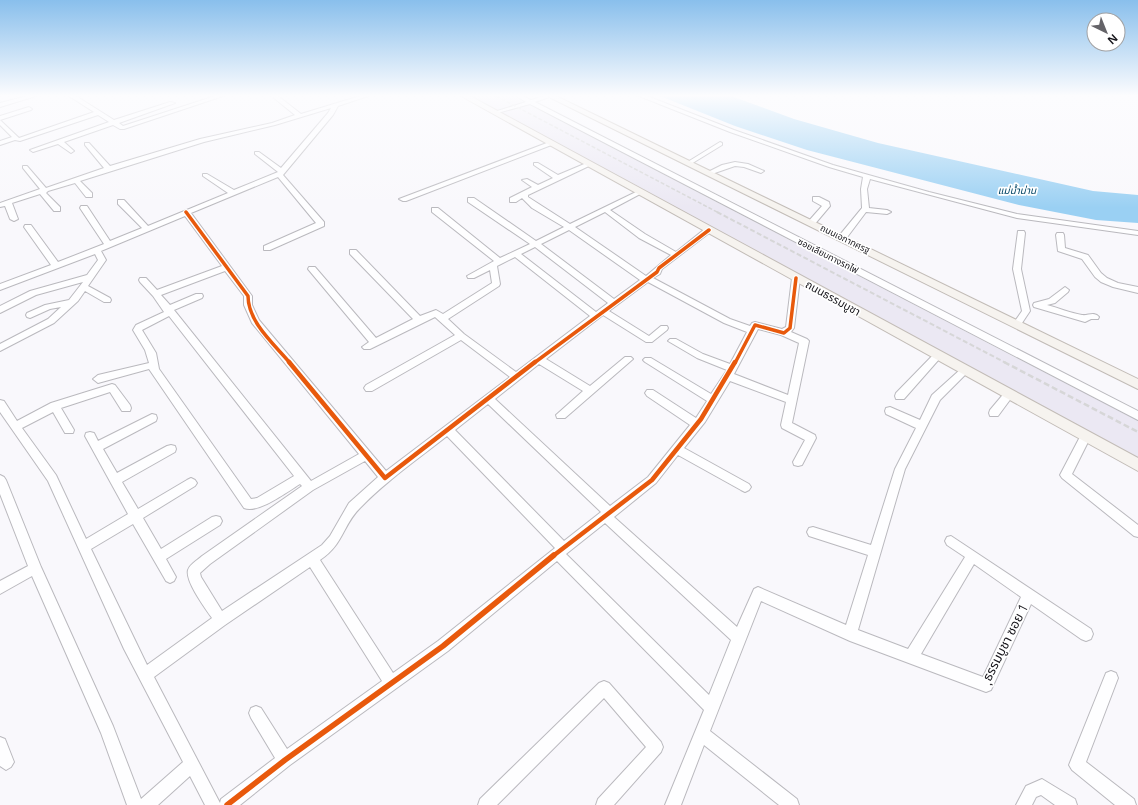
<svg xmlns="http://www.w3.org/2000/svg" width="1138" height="805" viewBox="0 0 1138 805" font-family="'Open Sans','Noto Sans Thai',sans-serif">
<rect width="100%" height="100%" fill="#f9f8fc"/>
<path fill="#ebe8f3" d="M469 96H512L1138 421V461Z"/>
<path fill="#9ad0f3" d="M660 96H731L794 119 878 143 1093 191 1138 195V223L1096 220 1019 205 807 150 735 126Z"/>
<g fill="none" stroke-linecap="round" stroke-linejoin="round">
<g stroke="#bab9be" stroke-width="2">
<path id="minor" d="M27 96H36L0 107V103Z
M69 96H76L114 120 170 102 175 103 119 123 123 126 215 96H223L124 129H120L113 125 64 142 74 151 71 153 58 144 33 152 30 150 109 122 98 115 20 141 15 140 0 145V141L12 137 0 125V120L19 138 94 112Z
M274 96H278L301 114 360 96H368L338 106 333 115 283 175 324 222V226L270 250H264V246L316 223 278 177 191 213 252 296V305L259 320 386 471 510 377 461 340 372 391H366L364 388 366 385 455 335 435 317 370 349H364L362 347 369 342 308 269 309 267H315L376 338 413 319 350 254V250H356L420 316 436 310 443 314 492 283 490 270 474 278H468L467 276 494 261 432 212V208H438L500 258 530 244 468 202V198H474L536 241 564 227 532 208 522 198 516 202H510V198L532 187 522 180 527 179 538 185 553 178 534 165V163H538L558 175 589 162 591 163V165L528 195V197L570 224 638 191H642V193L610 210 645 234 676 252 706 228H712L713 230 662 269 660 274 653 278 730 319 750 326 752 323 755 322 782 329 786 327 792 278 793 276H799L800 278 794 328 791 332 807 339 809 341 792 423 815 435 816 438 802 465 798 466 794 465 793 462 805 440 782 428 781 425 786 402 730 381 705 422 684 448 749 484 751 487 749 490 745 492 741 490 678 455 656 483 614 517 737 627 754 589 758 587 846 625 868 555 809 536 807 532 809 528 813 527 871 545 895 469 916 428 886 414 885 411 886 408 890 407 920 420 932 395 962 368 965 367 970 370 940 400 905 469 858 630 908 649 965 557 947 545 945 541 947 537 951 536 1091 629 1093 634 1091 639 1086 641 1081 639 1031 604 991 690 986 692 850 641 761 601 710 731 797 799 799 805H779L704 745 681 805H665L704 710 557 561 448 651 290 765 240 805H205L190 776 158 805H127L101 733 32 576 0 594V581L28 566 0 494V475L4 477 6 480 41 567 113 726 141 799 183 762 124 649 48 481 0 412V400L4 401 17 421 51 403 112 384 115 385 130 405 131 408 130 411H122L110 392 61 408 74 430 73 433H65L53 412 22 428 56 475 86 539 128 514 85 436 86 433 90 432 94 433 98 441 152 414 156 415 157 418 156 421 103 449 117 473 167 446 171 445 175 446 176 449 175 452 122 482 138 509 187 480 191 478 195 480 197 483 195 486 143 518 161 549 212 517 216 516 220 517 222 521 220 525 166 559 176 577 174 581 170 583 166 581 133 524 91 549 147 665 212 618C205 608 185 581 188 570 190 564 198 560 202 556L302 486 300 484C287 492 258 514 244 508L149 369 98 383 93 379 98 375 149 363 145 350 133 330 136 325 164 312 153 296 140 282 139 280 140 278H146L157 290 222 266 185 216 101 251 106 260 88 286 110 298 111 300 110 302H104L85 291 78 301 54 323 0 351V344L48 319 61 307 50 309 30 318 27 317 26 315 27 313 45 305 69 300 83 282 36 295 0 313V306L30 291 87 275 98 260 95 254 0 290V284L51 265 24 227 25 225H31L58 262 104 244 80 208 81 206H87L110 241 142 228 118 204V200H124L148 226 228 193 203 176V174H207L234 190 278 172 255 154V152H259L281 168 328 113 331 108 275 125 204 142 80 181 92 193V197H86L75 183 48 191 46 193 60 207V211H54L40 194 12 203 18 219 14 221 10 219 5 206 0 207V203L40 189 23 168V166H27L46 188 104 168 85 145V143H89L110 166 200 139 272 123 295 115 274 98ZM605 212 639 238 671 255 646 276 575 227ZM569 230 640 280 614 299 541 244ZM535 247 608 303 596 312 521 254ZM515 257 590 316 516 372 464 334 448 319 499 286 500 284 497 266ZM225 271 244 296V305L252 323 359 454 311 481 174 310 202 298 203 296 202 294H196L170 305 161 295ZM648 282 724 323 747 332 730 364 703 354 676 339H670L668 341 697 358 727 370 711 394 651 358H645L643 360 645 362 707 401 696 418 653 390H647L645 393 647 396 690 425 648 477 610 506 495 399 539 364 583 391 556 415 557 418H565L633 359 631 357H625L590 386 546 359 603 315 646 342H652L667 330 668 328 667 326H661L649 336 609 311ZM169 316 294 476 257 498 251 499 159 369 156 353 142 330ZM758 329 781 335 799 343 788 395 734 374ZM488 404 601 512 564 541 455 430ZM447 436 555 548 438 641 393 673 320 560C344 544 342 526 360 508 386 481 418 459 447 436ZM365 461 378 477 349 503 330 536 322 545 222 611 201 577 200 573 210 564 313 490ZM605 523 731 640 709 695 566 554ZM974 564 1021 597 983 677 921 654ZM310 567 382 681 287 749 261 708 256 706 251 708 249 713 251 718 275 758 221 799 220 803 154 677 225 625Z
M516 96H523L531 100 544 96H552L535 102 1138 411V420L530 104 494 114V112L526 102Z
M639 96H647L734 130 833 165 929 192 1017 214 1138 231V235L1017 218 870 179 867 189 869 208 887 210 891 212 887 214 866 212 845 240H839V236L862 208 861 189 863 177 829 167 730 132Z
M29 107 32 109 31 110 0 120V116Z
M552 141 555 143 554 144 406 201H403L399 199Z
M720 142 722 143V145L691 164 686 163Z
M735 162 748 164 764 171 761 173 744 167 735 166 709 175 706 173 722 165Z
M813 197H819L829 202 830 206 814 225H811L807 223 822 206 813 201Z
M1018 231H1024L1025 233 1021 269 1030 311 1020 326 1017 327 1013 324 1022 311 1013 269Z
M1057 233H1063L1064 235 1065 248 1088 255 1101 273 1107 278 1118 283 1138 287V293L1113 287 1101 282 1095 277 1082 259 1058 251 1056 235Z
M1065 287 1069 290 1068 292 1055 303 1047 305C1059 308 1070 313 1082 315 1088 316 1094 311 1099 317L1098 319H1091L1085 322 1034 307 1033 305 1034 303 1049 299Z
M938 352 941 353 943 355 941 357 904 399H896L895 396 896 393 935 353Z
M1009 390 1012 391 1014 394 1012 397 998 416H990L989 413 990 410 1006 391Z
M1086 432 1090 433 1091 436 1072 474 1138 525V537L1134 536 1062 478 1060 475 1082 433Z
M1111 671 1116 673 1118 678 1086 762 1134 799 1136 805H1115L1072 770 1069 765 1106 673Z
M604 681 609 683 661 742 663 747 661 752 614 805H596L598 799 646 747 604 698 497 805H478L480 799 599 683Z
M0 737 5 739 14 762 11 767 6 770 0 766Z
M1042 779 1075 799 1077 805H1055L1041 795 1036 797 1032 805H1016L1026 786Z"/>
</g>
<g stroke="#c2bcb7" stroke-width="2">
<path id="major" d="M461 96H470L1138 458V471Z
M547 96H556L1138 379V389Z"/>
</g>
<use href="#minor" fill="#fefeff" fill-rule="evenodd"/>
<use href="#major" fill="#f6f3ef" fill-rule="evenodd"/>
<path stroke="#d6d6d7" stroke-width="1.5" stroke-dasharray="4 2" stroke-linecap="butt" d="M496 96 719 213"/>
<path stroke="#d6d6d7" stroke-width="2" stroke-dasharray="5 2.5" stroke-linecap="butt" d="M717 212 1006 363"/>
<path stroke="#d6d6d7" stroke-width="2.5" stroke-dasharray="6 3" stroke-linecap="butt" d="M1004 362 1138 432"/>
<g stroke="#fff" stroke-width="5.5">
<path id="cycleway-far2" d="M186 212 248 296C248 322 274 344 290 363
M534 363 657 272 659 268 709 230
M735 363 755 325 784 333 790 328 796 278"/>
</g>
<g stroke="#fff" stroke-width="7">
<path id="cycleway-far1" d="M289 362 385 478 535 362
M553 556 652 480 701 419 735 362"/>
</g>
<g stroke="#fff" stroke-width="8">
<path id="cycleway" d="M227 805 285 760 443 646 554 555"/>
</g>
<use href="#cycleway-far2" stroke="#e8590c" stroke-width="3.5"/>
<use href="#cycleway-far1" stroke="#e8590c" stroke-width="4.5"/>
<use href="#cycleway" stroke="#e8590c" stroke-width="5.5"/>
</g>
<linearGradient id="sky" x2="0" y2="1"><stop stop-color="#89bfec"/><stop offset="0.46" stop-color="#fcfcfe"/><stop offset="1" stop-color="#fcfcfe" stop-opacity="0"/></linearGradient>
<rect width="1138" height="208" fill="url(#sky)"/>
<g text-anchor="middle" stroke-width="3.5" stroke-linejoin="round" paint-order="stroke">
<g font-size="9" fill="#141319" stroke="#fff">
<text transform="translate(845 239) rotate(26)" y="3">ถนนเอกาทศรฐ</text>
<text transform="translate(828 256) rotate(27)" y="3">ซอยเลียบทางรถไฟ</text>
</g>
<g font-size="10" font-style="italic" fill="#024565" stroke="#fff">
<text x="1017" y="194">แม่น้ำน่าน</text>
</g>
<g font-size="11" fill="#141319" stroke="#fff">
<text transform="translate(833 298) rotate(29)" y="4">ถนนธรรมบูชา</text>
</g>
<g font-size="13" fill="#141319" stroke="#fff">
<text transform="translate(1005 642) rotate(-63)" y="5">ุธรรมบูชา ซอย 1</text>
</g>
</g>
<g transform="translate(1106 32) rotate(137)"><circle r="19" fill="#ffffff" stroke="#a1a1a3"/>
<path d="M0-3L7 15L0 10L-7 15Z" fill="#646368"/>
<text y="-6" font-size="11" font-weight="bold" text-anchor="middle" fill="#141319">N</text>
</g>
</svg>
